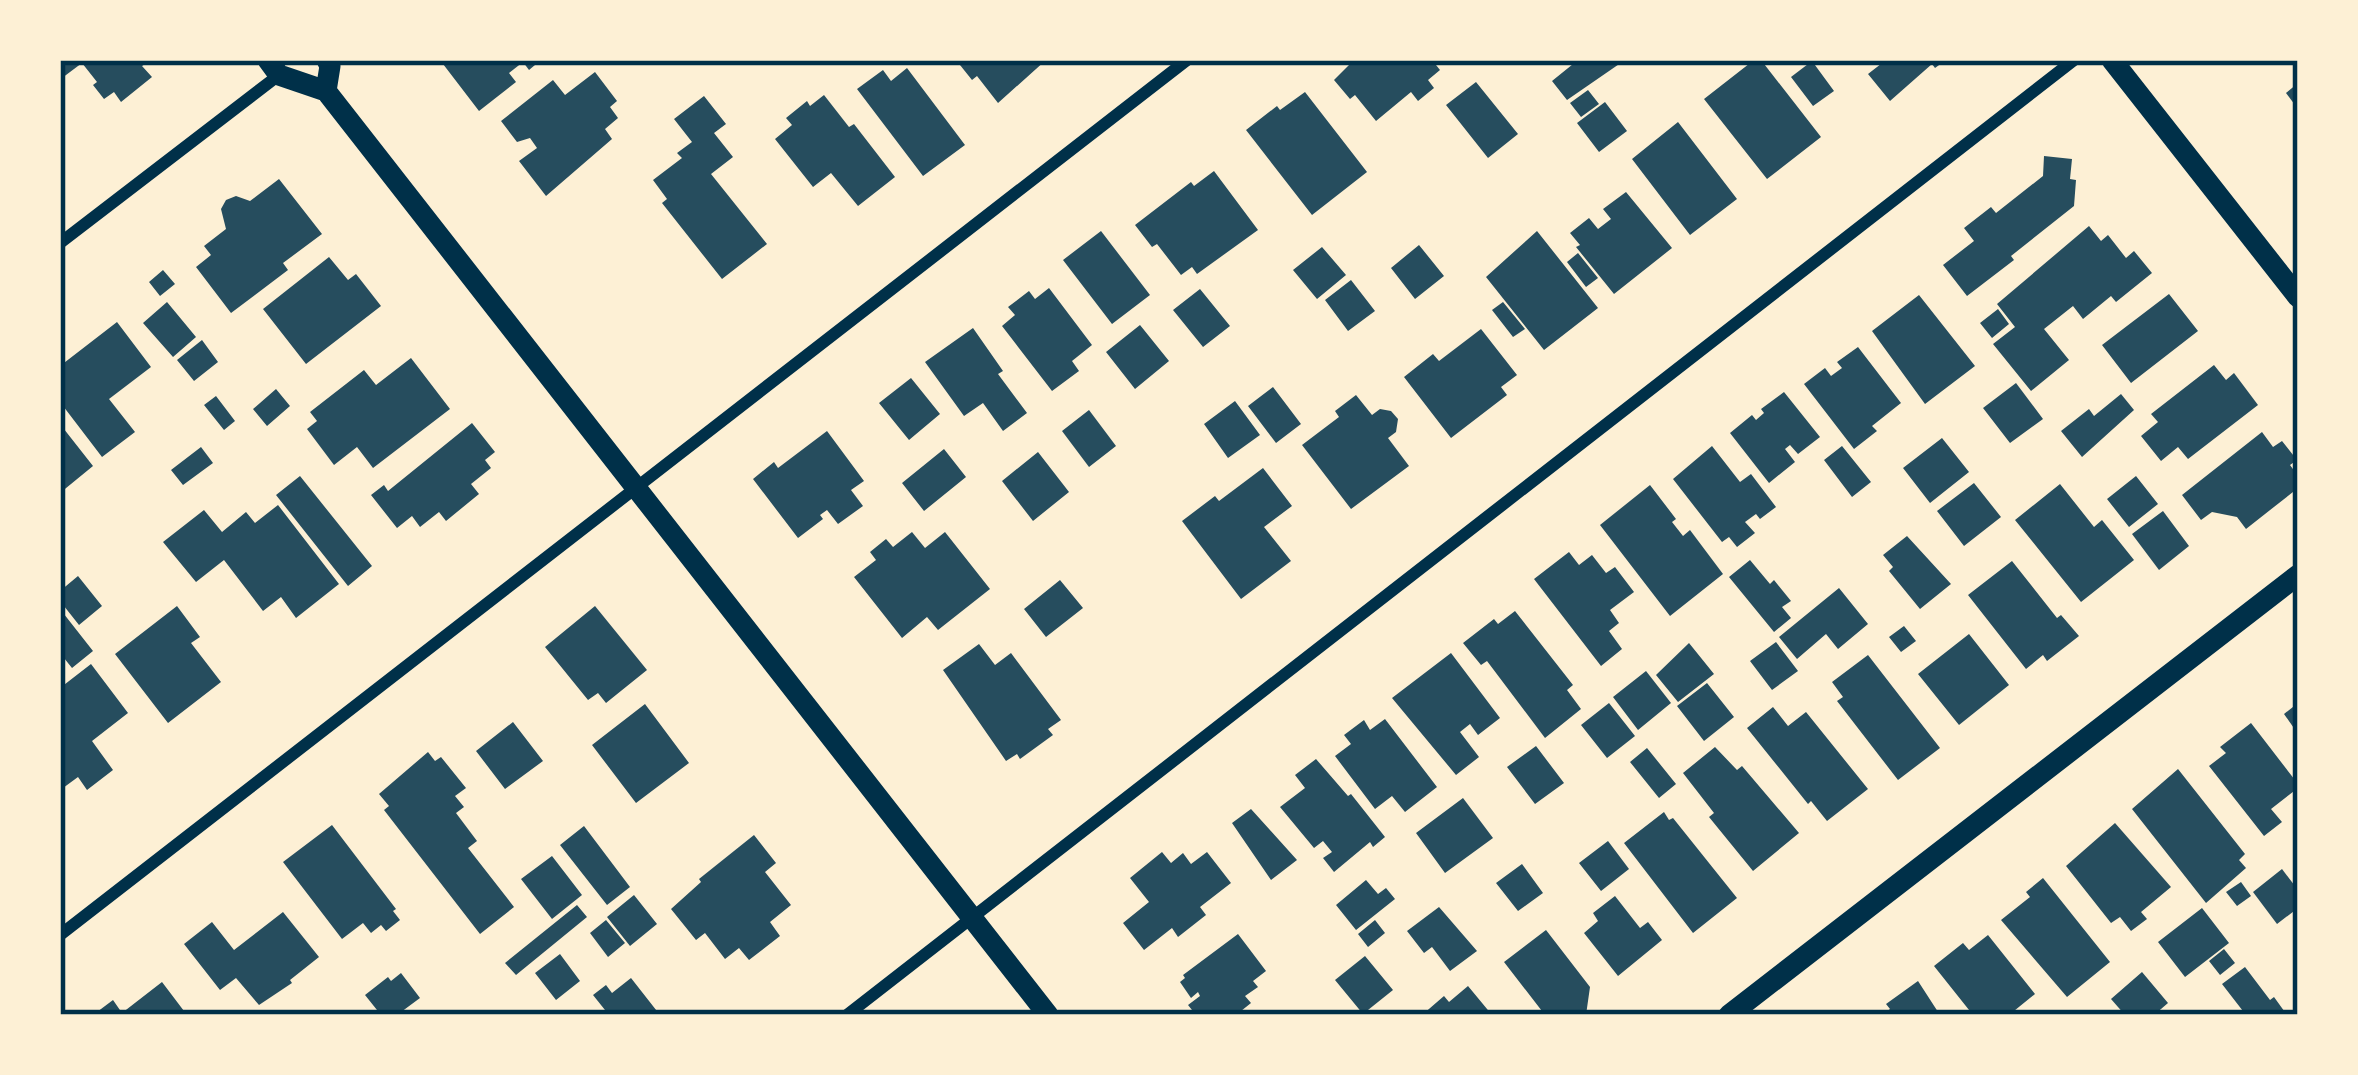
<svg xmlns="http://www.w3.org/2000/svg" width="2358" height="1075" viewBox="0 0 2358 1075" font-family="Figtree,sans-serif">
<rect width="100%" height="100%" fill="#fdf0d5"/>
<path fill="#264d5e" d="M60 60H151L142 66 152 77 121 102 114 92 104 99 93 85 97 82 82 63 62 78Z
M448 60H541L529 70 523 62 509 73 516 82 479 111 443 64Z
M956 60H1046L998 103 977 76 972 80Z
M1354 60H1432L1440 70 1428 80 1434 88 1418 101 1411 92 1376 121 1355 95 1350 99 1334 80Z
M1578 60H1625L1567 100 1552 81Z
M1754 60H1761L1821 137 1767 179 1704 99Z
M1886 60H1946L1935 68 1932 64 1890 101 1868 74Z
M1812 61 1834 91 1813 106 1791 77Z
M907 68 965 145 923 176 857 89 883 70 891 81Z
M595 72 617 101 610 107 618 118 605 129 612 139 546 196 519 161 537 148 530 138 517 142 501 121 553 80 565 95Z
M1476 82 1518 134 1488 158 1446 105Z
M2298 83V109L2286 93Z
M1588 90 1599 104 1581 117 1570 103Z
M1305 92 1367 172 1312 215 1246 130 1277 106 1280 110Z
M824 95 849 127 854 124 895 177 858 206 831 173 813 187 775 139 792 125 786 118 807 101 810 106Z
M704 96 726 124 714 133 733 157 711 174 767 244 722 279 662 203 667 199 653 180 682 158 677 153 692 142 674 119Z
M1605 102 1627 131 1599 152 1577 123Z
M1678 122 1737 199 1690 235 1632 159Z
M2044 156 2072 159 2070 179 2076 180 2074 206 2011 256 2014 260 1967 296 1943 265 1974 241 1964 228 1991 207 1996 213 2043 176Z
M1214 171 1258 230 1197 274 1192 267 1181 275 1157 244 1152 247 1135 225 1191 182 1194 186Z
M279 179 322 234 283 263 288 270 231 313 196 267 211 255 204 246 226 229 221 209 226 200 236 196 250 201Z
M1626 192 1672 248 1614 294 1576 247 1580 245 1570 233 1589 218 1598 229 1611 219 1603 209Z
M2089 226 2101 241 2108 235 2126 258 2134 251 2152 273 2116 302 2111 296 2083 319 2073 306 2044 329 2069 360 2031 391 1993 344 2015 327 1997 304Z
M1101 231 1150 295 1112 324 1063 260Z
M1537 231 1598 308 1544 350 1486 277Z
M1419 245 1444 276 1415 299 1391 268Z
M1322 247 1346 275 1317 299 1293 270Z
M1578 253 1598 278 1586 287 1567 262Z
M329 257 348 280 356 274 381 306 306 364 263 309Z
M163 270 175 284 160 296 149 282Z
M1351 280 1375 311 1348 331 1325 300Z
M1049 288 1092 345 1072 361 1079 371 1052 391 1002 326 1015 315 1008 307 1029 291 1035 299Z
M1200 289 1230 326 1203 347 1173 310Z
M2169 294 2198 331 2131 383 2102 345Z
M1919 295 1975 366 1925 404 1872 331Z
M167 302 196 337 173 357 143 323Z
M1503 302 1525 329 1513 337 1492 310Z
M1998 309 2009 324 1992 338 1980 323Z
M117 322 151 367 109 399 135 432 102 457 60 402V366Z
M1140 325 1169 361 1135 389 1106 352Z
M973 328 1003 371 998 374 1027 413 1003 431 983 403 964 416 925 362Z
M1481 329 1517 375 1501 387 1507 395 1451 438 1404 377 1433 354 1439 361Z
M202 340 218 362 194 381 177 360Z
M1858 347 1901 403 1872 426 1877 431 1854 449 1804 384 1825 368 1831 376 1842 368 1837 362Z
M411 358 450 409 373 468 357 447 334 465 307 429 317 421 310 412 364 370 376 385Z
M2214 365 2226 380 2234 373 2258 405 2188 459 2178 447 2161 461 2141 436 2158 422 2151 414Z
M911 378 940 414 909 440 879 403Z
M2016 383 2043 419 2010 443 1983 408Z
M1273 387 1301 424 1276 443 1248 406Z
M276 389 290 406 267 426 253 409Z
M1784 392 1820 437 1798 454 1790 445 1785 449 1795 462 1769 483 1730 433 1752 415 1756 420 1764 413 1761 409Z
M2121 394 2134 410 2082 457 2061 431 2089 409 2094 416Z
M1356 395 1372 415 1380 409 1391 411 1398 419 1396 432 1388 438 1409 466 1351 509 1302 445 1339 417 1335 411Z
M216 396 235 421 224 430 204 405Z
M1235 401 1260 435 1228 458 1204 424Z
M1089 410 1116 446 1089 467 1062 431Z
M472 423 495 452 485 460 491 468 471 484 479 494 446 521 439 512 420 527 412 516 397 528 371 495 384 485 388 491Z
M60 424 93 466 60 493Z
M827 431 864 481 851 490 863 506 838 524 827 510 820 515 823 519 798 538 753 479 774 462 778 468Z
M2262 432 2273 447 2282 441 2297 460 2290 465 2298 476V488L2246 529 2237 517 2212 512 2201 520 2182 495Z
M1942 438 1969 472 1930 503 1903 468Z
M1712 446 1740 482 1751 474 1776 507 1760 519 1756 514 1745 522 1755 533 1737 547 1729 537 1722 542 1673 479Z
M1842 446 1871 482 1852 497 1824 460Z
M201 447 213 463 183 485 171 470Z
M944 449 966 477 924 511 902 483Z
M1038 452 1069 492 1033 521 1002 481Z
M1263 468 1292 506 1264 527 1291 561 1241 599 1182 521 1215 496 1219 501Z
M300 476 372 566 348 586 276 495Z
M2136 476 2158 504 2129 527 2107 499Z
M1974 483 2001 517 1964 546 1937 511Z
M2060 484 2094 527 2102 520 2134 560 2081 602 2015 520Z
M1650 485 1676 519 1672 522 1683 536 1690 530 1723 574 1670 616 1600 525Z
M278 505 339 584 296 618 281 597 263 611 224 560 196 582 163 542 204 510 222 532 246 512 255 523Z
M2163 511 2189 546 2159 570 2132 534Z
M912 532 925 548 945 532 990 589 938 630 927 617 902 638 854 577 876 560 870 552 886 539 893 547Z
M1907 536 1951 584 1920 609 1889 571 1893 567 1883 555Z
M1569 552 1579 565 1592 555 1606 573 1615 567 1634 592 1610 610 1619 623 1609 631 1622 649 1601 666 1534 579Z
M1750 560 1770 584 1774 580 1791 601 1782 607 1791 618 1774 632 1729 577Z
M2012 561 2057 618 2061 615 2079 636 2047 661 2043 655 2026 669 1968 595Z
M78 576 102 606 79 625 60 601V591Z
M1060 580 1083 608 1046 637 1024 609Z
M1839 588 1868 624 1838 649 1826 634 1797 659 1779 637Z
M177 606 200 637 191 643 221 682 168 723 115 654Z
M595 606 647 670 606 703 598 693 588 700 545 647Z
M60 609 93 651 72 668 60 653Z
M1515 611 1573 685 1567 690 1581 709 1545 738 1487 661 1481 665 1463 643 1494 619 1498 624Z
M1904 626 1916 641 1901 652 1889 637Z
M1969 634 2009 685 1959 725 1918 674Z
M1776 642 1798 671 1772 690 1750 661Z
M1689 643 1714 674 1678 702 1656 675Z
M979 644 995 665 1011 653 1061 720 1048 729 1053 735 1020 759 1017 754 1006 761 943 670Z
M1451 653 1500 718 1478 735 1470 724 1460 732 1479 757 1456 775 1392 698Z
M1868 655 1940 748 1898 780 1837 701 1843 697 1832 682Z
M91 664 128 713 92 741 113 770 87 790 78 777 63 788 60 688Z
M1646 671 1671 703 1638 730 1613 697Z
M1707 683 1734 717 1704 741 1677 706Z
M1609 703 1635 736 1607 758 1581 725Z
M2298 703V734L2284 714Z
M645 704 689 763 636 803 592 745Z
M1773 707 1788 726 1806 712 1868 789 1827 821 1811 801 1808 804 1747 728Z
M1385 719 1437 787 1405 812 1392 796 1375 809 1335 756 1351 744 1344 735 1364 720 1370 730Z
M513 722 543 761 505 789 476 751Z
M2251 723 2298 784V788L2271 809 2282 822 2264 836 2209 766 2226 753 2220 747Z
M1536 746 1564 783 1535 804 1507 767Z
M1715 747 1737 770 1742 766 1799 833 1753 871 1709 817 1714 813 1683 773Z
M1647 748 1676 784 1659 798 1630 762Z
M428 752 435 761 441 757 466 788 455 796 464 807 456 813 477 841 468 848 514 907 480 934 384 810 389 806 379 794Z
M1316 759 1348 796 1351 794 1385 837 1373 847 1370 842 1334 872 1323 858 1332 852 1323 841 1314 848 1280 807 1305 788 1295 775Z
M2178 769 2245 854 2239 860 2246 868 2206 903 2132 809Z
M1463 798 1493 838 1445 873 1416 833Z
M1251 809 1297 860 1271 880 1232 823Z
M1664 812 1669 820 1673 818 1737 898 1693 933 1624 843Z
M2115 823 2171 887 2141 912 2147 919 2131 931 2120 917 2111 923 2066 866Z
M332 825 396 909 393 911 400 920 386 931 381 925 371 933 363 923 342 939 283 862Z
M584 826 630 887 607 905 560 845Z
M754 835 776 863 765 872 791 905 770 922 780 936 749 960 739 948 725 959 705 933 696 940 671 909 701 882 699 879Z
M1608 841 1629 869 1601 891 1579 863Z
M1162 852 1171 863 1183 853 1191 864 1207 852 1231 883 1200 907 1206 915 1178 937 1172 928 1144 950 1123 923 1149 902 1130 878Z
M552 856 582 895 552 919 521 879Z
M1522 864 1543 893 1518 911 1496 883Z
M2282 869 2298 890V908L2277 924 2253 892Z
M2043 878 2110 962 2067 997 2001 920 2030 897 2026 892Z
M1366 880 1378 894 1386 888 1395 899 1356 930 1336 905Z
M2241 882 2251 896 2237 906 2226 892Z
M634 895 657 924 630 946 607 917Z
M1615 896 1640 928 1648 922 1662 940 1618 976 1584 933 1598 921 1593 913Z
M577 905 587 917 516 975 505 963Z
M1439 907 1477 951 1450 971 1432 947 1424 953 1407 931Z
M2202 908 2229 943 2185 977 2158 942Z
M283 912 319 957 290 980 292 983 259 1005 236 978 220 990 184 944 212 922 234 950Z
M606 920 625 943 608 957 590 933Z
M1375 920 1385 933 1368 947 1358 934Z
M1546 930 1590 987 1586 1015H1545L1504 962Z
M1238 934 1266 971 1253 981 1258 987 1245 996 1251 1003 1236 1015H1196L1188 1005 1200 996 1198 992 1191 998 1180 982 1185 978 1183 975Z
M1988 935 2035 994 2009 1015H1973L1934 966 1963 943 1969 950Z
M2224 949 2235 963 2220 975 2209 961Z
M560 954 580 981 556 1000 535 973Z
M1365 956 1393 990 1363 1014 1335 980Z
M2245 967 2270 1000 2274 997 2287 1015H2246L2222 984Z
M2142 972 2168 1003 2154 1015H2125L2111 999Z
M401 973 420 998 397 1015H381L365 995 388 977 391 981Z
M631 978 660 1015H609L593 995 606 985 612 993Z
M1918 981 1940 1015H1882L1890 1009 1886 1004Z
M162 982 187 1015H93L113 1000 122 1013Z
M1468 986 1492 1015H1422L1444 996 1449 1002Z"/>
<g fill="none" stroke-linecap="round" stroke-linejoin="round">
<path stroke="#003049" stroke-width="12" d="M60 243 279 75
M60 935 1187 60
M847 1015 2074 60"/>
<path stroke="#003049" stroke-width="21" d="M268 60 279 75 326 91 1048 1015
M2112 60 2298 297
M326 91 330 66 327 60
M1729 1015 2298 575"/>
</g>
<rect width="2358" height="1075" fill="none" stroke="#fdf0d5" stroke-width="126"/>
<rect x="63" y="63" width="2232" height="949" fill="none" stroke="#003049" stroke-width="4.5"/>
</svg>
